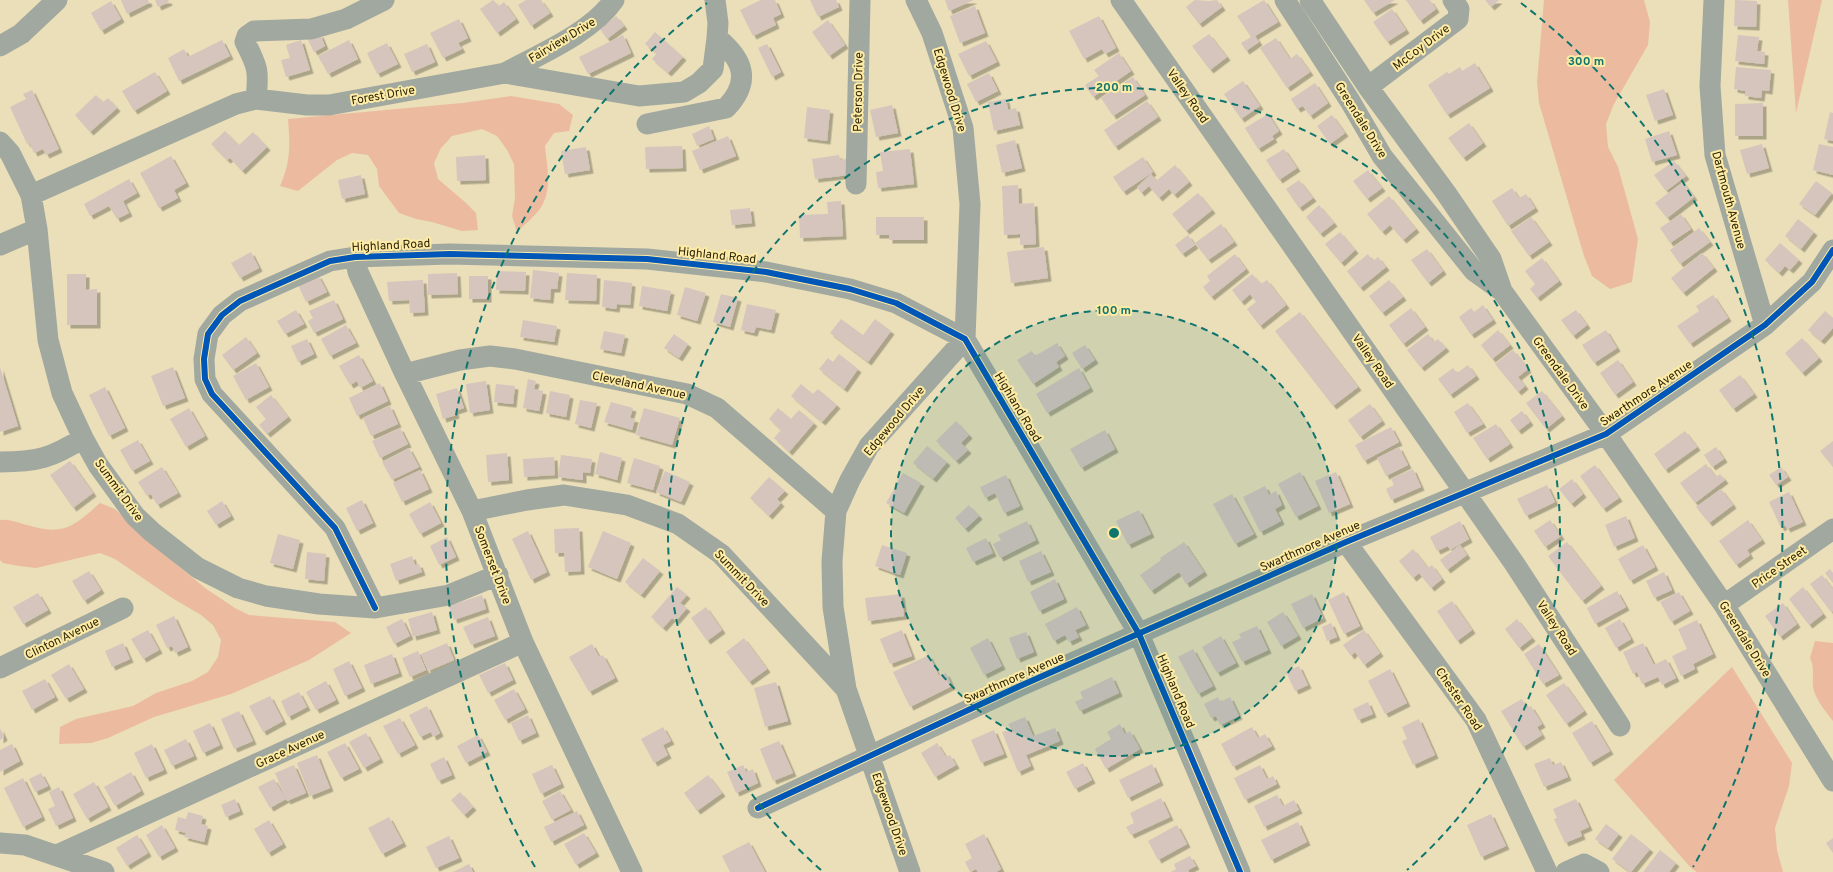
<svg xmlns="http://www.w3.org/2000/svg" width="1833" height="872" viewBox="0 0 1833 872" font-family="Overpass,sans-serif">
<defs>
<filter id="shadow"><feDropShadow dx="3.5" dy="3.5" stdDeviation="0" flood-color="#0004"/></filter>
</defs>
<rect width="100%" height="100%" fill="#eadfb9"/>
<path fill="#ecbb9f" d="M1544 0H1644L1650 22 1648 45 1614 104 1606 124 1608 147 1618 167 1638 239 1632 282 1610 289 1592 276 1584 256 1539 103 1537 82Z
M1788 0H1822L1796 113Z
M511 96 559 104 573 115 569 131 554 133 545 146C547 167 553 192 539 210 533 218 524 225 517 232L512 216 515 198 514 164 507 150 497 136 482 129 452 136 441 148 434 163 438 179 465 202 476 213 478 230 462 231 432 222 416 219 399 213 379 186 377 169 368 155 352 153 337 160 298 191 280 186C291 162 290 145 288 119L462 103Z
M100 503 115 509 152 544 205 588 235 608 249 615 335 622 351 633 309 660 231 694 154 717 108 738 91 743 59 744 60 727 76 719 133 706 156 693 192 681 208 672 218 657 221 640 213 625 201 615 172 598 115 559 100 553 36 568 19 566 3 563 0 560V520C10 519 18 523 27 525 64 536 73 527 100 503Z
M1815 641 1833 643V721C1826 712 1815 699 1813 687 1812 677 1815 668 1810 658Z
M1732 667 1792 763 1789 786 1775 828 1777 850 1783 872H1697L1691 868 1614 780Z"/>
<path fill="#d5c5bd" filter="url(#shadow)" d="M121 0H148L149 3 127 14Z
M155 0H168L169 2 158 7Z
M493 0 499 6 504 2 516 19 497 33 480 9Z
M526 0H541L550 13 531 26 518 5Z
M761 0H775L781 14 773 18 776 25 753 36 740 10Z
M810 0H836L839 7 818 17Z
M945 0H974L949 11Z
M1195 0 1209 1 1217 0 1222 7 1199 24 1186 7Z
M1264 0 1278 22 1255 36 1259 42 1246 51 1241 43 1251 37 1237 16Z
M1364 0H1395L1373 13Z
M1406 0H1430L1436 9 1420 21Z
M1485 0H1499L1491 7Z
M1735 0 1757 1 1756 27 1734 26Z
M111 1 121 19 101 31 91 13Z
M975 6 985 33 960 43 950 16Z
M1392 9 1406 30 1387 42 1373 22Z
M616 16 624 26 607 39 600 29Z
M1099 16 1116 48 1105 54 1102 49 1084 59 1069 31Z
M459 19 468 38 458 43 462 49 443 58 430 33Z
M828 20 845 45 829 56 812 32Z
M655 32 683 57 668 73 652 59 657 53 645 44Z
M320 34 325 46 314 52 308 40Z
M1209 34 1227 57 1210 70 1192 46Z
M623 35 631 53 588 74 579 57Z
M1738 35 1759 37 1757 51 1765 52 1764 64 1735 61Z
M1276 38 1290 59 1297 54 1310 72 1287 88 1260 48Z
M222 40 230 56 179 81 168 58 184 49 188 57Z
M301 40 310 70 286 77 281 60 290 58 286 45Z
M349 40 358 59 328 74 318 56Z
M986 41 997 62 969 76 958 54Z
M387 43 398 64 377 74 367 53Z
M427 44 435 62 412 72 404 54Z
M767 44 781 72 772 77 758 48Z
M1119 53 1131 71 1093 97 1085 85 1099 76 1094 70Z
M1475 63 1490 88 1447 115 1428 85 1447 72 1449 74 1460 67 1462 71Z
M1736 67 1771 70 1769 91 1762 90 1761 98 1745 96V91L1734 89Z
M155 72 167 91 134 111 122 91Z
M989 73 998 91 976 102 967 84Z
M1133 77 1145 95 1113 116 1101 98Z
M1243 81 1260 106 1241 119 1224 94Z
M1315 83 1328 103 1310 116 1303 106 1297 109 1291 99Z
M1664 89 1673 115 1655 121 1646 95Z
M32 90 59 149 46 155 43 149 34 153 29 142 27 144 10 107 26 99 23 94Z
M96 95 103 102 108 98 117 108 90 132 75 115Z
M1006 99 1008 110 1016 108 1020 125 994 131 988 102Z
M1147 101 1158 117 1115 147 1104 130Z
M1763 103V136H1735V104Z
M892 105 898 133 876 137 870 110Z
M807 107 830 110 827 141 804 138Z
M1830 112 1833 113V141L1824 139Z
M1268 114 1279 131 1272 136 1274 139 1258 149 1245 128Z
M1332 115 1345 133 1330 144 1317 126Z
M1469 123 1483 143 1463 158 1448 138Z
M709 126 714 139 697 146 692 134Z
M225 131 239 145 253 132 267 147 242 171 230 158 227 160 211 144Z
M1669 131 1677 155 1652 162 1645 139Z
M728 136 736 156 700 170 692 151Z
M1015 140 1022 168 1002 173 996 145Z
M1762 144 1769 168 1747 174 1740 150Z
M1819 144 1833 147V175L1813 170Z
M682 146 683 168 646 169 645 147Z
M586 147 590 170 565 174 561 151Z
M910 149 914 184 878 188 876 172 883 171 880 152Z
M1284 149 1297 168 1279 180 1266 160Z
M485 155 486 180 457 181 456 157Z
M839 155 840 160 846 159 849 175 815 179 812 159Z
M171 156 186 183 174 190 178 198 159 208 140 173Z
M1143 157 1153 172 1123 192 1113 177Z
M1674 161 1686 176 1666 191 1654 175Z
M1175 165 1189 182 1174 195 1169 189 1159 198 1149 186 1141 193 1137 187 1151 174 1156 181Z
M1368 170 1382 188 1367 199 1353 181Z
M361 175 365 194 342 199 338 180Z
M129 179 137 193 123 201 129 213 117 219 109 206 90 216 84 204Z
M1299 180 1313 198 1299 208 1286 189Z
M1816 181 1832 193 1815 215 1799 204Z
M1683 182 1694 197 1667 218 1655 203Z
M1018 185 1019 204 1034 203 1036 244 1020 245V234L1004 235 1002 186Z
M1512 188 1519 198 1526 194 1535 208 1508 226 1492 201Z
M1198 193 1212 210 1186 231 1172 214Z
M1389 196 1416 229 1403 240 1390 225 1382 232 1367 214Z
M841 201 843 236 800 238 799 215 828 214 827 202Z
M1319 205 1334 223 1320 234 1306 217Z
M750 208 752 223 732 225 730 210Z
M1681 214 1691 229 1670 243 1660 228Z
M876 217H924V240H889V235H876Z
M1531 217 1549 242 1529 256 1511 231Z
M1798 219 1814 232 1801 249 1785 236Z
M1221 224 1234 242 1208 260 1195 243Z
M1699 228 1710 242 1680 264 1670 250Z
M1340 232 1355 250 1341 263 1325 244Z
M1188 235 1195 245 1182 254 1175 245Z
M1780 243 1799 260 1790 270 1785 266 1779 273 1765 260Z
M1044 247 1048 278 1011 283 1007 252Z
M1427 249 1443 271 1428 283 1411 260Z
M251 252 259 268 240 278 231 263Z
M1702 253 1714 268 1683 293 1671 278Z
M1235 254 1246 269 1211 297 1203 287 1210 281 1207 276Z
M1368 254 1373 261 1378 257 1386 267 1360 288 1347 271Z
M1542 258 1559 281 1537 298 1530 289 1535 284 1525 271Z
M533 270 559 273 557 289H551L550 300 530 298Z
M497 271 526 272 525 291 496 290Z
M457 273 458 294 428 295V274Z
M567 273 597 275 596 301 565 300Z
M67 274H86V290L97 289V325H67Z
M1252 274 1261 284 1267 280 1286 305 1260 326 1247 309 1256 302 1250 294 1241 302 1232 290Z
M318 275 327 292 306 302 298 285Z
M469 276H488V299H469Z
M423 280 425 312 410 313 409 300 389 301 387 282Z
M604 280 632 283 630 305 617 304 616 309 602 307Z
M1389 280 1403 297 1382 313 1369 296Z
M642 286 671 291 667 311 639 306Z
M685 287 706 293 697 321 677 315Z
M721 294 738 298 730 327 713 322Z
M1713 295 1728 318 1690 344 1677 326 1699 311 1696 306Z
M334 300 343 319 314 333 308 321 313 318 309 311Z
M747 304 776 310 771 330 756 327 754 333 741 330Z
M1483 305 1493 320 1471 335 1459 317 1471 308 1474 312Z
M1411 308 1425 327 1403 344 1389 325Z
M296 310 304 324 285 334 277 321Z
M1576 310 1587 325 1573 336 1561 320Z
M1825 311 1833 318V328L1821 341 1808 330Z
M1300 312 1358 387 1333 406 1275 331Z
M841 319 863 335 875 319 891 331 868 362 830 333Z
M523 320 557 326 554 342 520 337Z
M346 325 356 343 330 356 321 339Z
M1498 330 1510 345 1492 359 1481 345Z
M1606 330 1617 348 1594 363 1582 345Z
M604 331 625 335 621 353 600 349Z
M674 334 688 344 679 358 664 348Z
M1428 334 1434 342 1438 339 1446 348 1421 368 1407 350Z
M246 337 257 353 233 370 222 355Z
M1802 338 1819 358 1802 373 1785 353Z
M307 339 314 354 298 362 291 346Z
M1057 343 1065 356 1056 362 1059 367 1033 384 1017 360 1032 351 1035 356Z
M1085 345 1095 360 1082 369 1072 353Z
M1513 350 1528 369 1518 377 1525 386 1518 392 1495 364Z
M839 354 858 369 844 389 819 369 828 358 833 362Z
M359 355 373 381 360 388 357 381 350 385 339 366Z
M1618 360 1633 382 1615 395 1600 373Z
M256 363 269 387 246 400 233 376Z
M1468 365 1476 376 1450 395 1438 379 1453 368 1457 373Z
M0 367 18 426 0 432Z
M173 367 185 398 163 406 151 376Z
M1079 368 1090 388 1047 413 1036 394Z
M1740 375 1754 394 1733 409 1719 390Z
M528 379 536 381 534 389 543 391 539 411 523 408Z
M486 381 490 410 470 413 466 384Z
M380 383 388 401 357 416 349 398Z
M496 384 515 386 513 404 494 402Z
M801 384 813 394 818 389 837 405 822 422 791 396Z
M105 387 125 428 109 436 89 395Z
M457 388 464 408 455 411 456 415 443 419 436 394Z
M550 391 570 395 566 417 546 413Z
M1542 391 1562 416 1546 429 1526 403Z
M271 395 288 417 267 434 259 425 266 419 256 407Z
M580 400 597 403 591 428 575 424Z
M611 402 633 408 630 418 635 419 632 430 604 422Z
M1468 403 1483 424 1467 433 1454 412Z
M1370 404 1382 421 1360 437 1348 420Z
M390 406 398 424 371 436 363 418Z
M189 408 205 436 186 447 170 419Z
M644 408 680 418 672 445 636 435Z
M778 408 791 419 799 410 814 423 789 452 774 438 781 430 769 419Z
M1522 411 1530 422 1518 431 1510 420Z
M956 421 969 435 961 443 968 450 956 461 936 441Z
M1496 424 1510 444 1487 459 1473 438Z
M1391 427 1399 442 1364 461 1355 445Z
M400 428 408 444 380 458 372 441Z
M1105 430 1115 449 1081 468 1070 449Z
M1685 431 1697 447 1665 470 1654 454Z
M138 440 150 461 132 471 120 450Z
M1833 441V467L1820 451Z
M927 446 947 462 933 479 913 463Z
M1399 447 1408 465 1386 476 1377 458Z
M1716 447 1724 459 1712 467 1704 455Z
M409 448 419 467 392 480 382 462Z
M600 452 622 458 617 480 595 474Z
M507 453 509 480 488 482 486 455Z
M561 455 592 459 590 473 583 472V480L558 477Z
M554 457 555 475 524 477 523 459Z
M634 458 660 466 653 490 627 483Z
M70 461 93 493 73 508 50 475Z
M1706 464 1716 477 1720 474 1725 480 1695 503 1680 483Z
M1595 465 1619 498 1603 509 1580 476Z
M162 467 178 493 157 505 151 494 147 496 138 482Z
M1781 467 1788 477 1776 485 1769 475Z
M1413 469 1421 487 1391 500 1386 489 1394 485 1391 479Z
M420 470 429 489 402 502 393 483Z
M665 471 690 482 681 502 656 492Z
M1300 472 1318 506 1296 517 1278 484Z
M1336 472 1350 504 1329 513 1315 481Z
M903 473 921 483 904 513 886 503Z
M1006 475 1020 506 1004 513 995 493 985 498 980 487Z
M769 477 785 491 777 499 781 503 769 516 750 498Z
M1572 479 1583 494 1571 504 1559 489Z
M1547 485 1555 502 1526 516 1517 499Z
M1265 486 1269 495 1276 491 1282 505 1275 509 1281 521 1260 532 1243 497Z
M1721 489 1733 505 1709 523 1696 507Z
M1789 492 1803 522 1787 529 1785 525 1781 528 1769 502Z
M1232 494 1254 534 1235 544 1213 504Z
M362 500 373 523 357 531 346 508Z
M222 501 231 516 216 525 207 511Z
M430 502 441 523 420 534 409 514Z
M969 505 979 516 965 529 955 518Z
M1139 510 1151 534 1128 545 1116 521Z
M1626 516 1635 538 1614 547 1605 525Z
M1550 520 1561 536 1545 547 1534 531Z
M1748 520 1762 540 1747 550 1750 555 1736 565 1719 541Z
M1027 521 1036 540 1000 558 993 544 1001 540 998 535Z
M1460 521 1469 539 1450 550 1448 546 1437 551 1430 537Z
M579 528 581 571 565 572 564 553H555L554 529Z
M528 531 547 572 531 580 512 539Z
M603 531 631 543 617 579 588 567Z
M278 534 300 540 293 569 270 563Z
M447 537 456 557 439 565 430 546Z
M986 538 993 553 973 562 966 548Z
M1184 542 1204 572 1186 584 1179 572 1151 591 1140 575 1161 560 1160 558Z
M1567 542 1601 586 1582 601 1548 556Z
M882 545 907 553 900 575 875 566Z
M1460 545 1467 555 1447 570 1440 560Z
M1643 545 1655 567 1630 581 1618 559Z
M1413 549 1428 568 1432 565 1442 579 1431 588 1419 573 1413 578 1399 561Z
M1041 551 1051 572 1028 582 1019 561Z
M307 552 326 554 324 581 305 579Z
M412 556 415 565 419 564 422 572 396 581 390 564Z
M643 558 660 571 641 595 625 582Z
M1830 569 1833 573V583L1825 573Z
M89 571 101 590 84 601 72 581Z
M1664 572 1672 590 1654 598 1646 581Z
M1822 575 1833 589V611L1831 612 1810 584Z
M1055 579 1064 599 1039 611 1030 592Z
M677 587 687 595 680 603 687 608 676 621 672 618 663 628 651 617Z
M1803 587 1823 614 1809 625 1789 599Z
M1617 591 1626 607 1595 624 1587 608Z
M1344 592 1360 626 1344 634 1328 600Z
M1679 592 1690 611 1671 622 1660 602Z
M38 593 48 610 23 624 13 607Z
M901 594 904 616 868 621 865 598Z
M1312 594 1323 618 1303 628 1291 604Z
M482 595 486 609 454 620 449 606Z
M1452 601 1472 630 1457 641 1437 611Z
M1783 603 1797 624 1780 637 1765 616Z
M706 607 722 630 707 641 691 618Z
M1077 607 1086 625 1075 630 1079 637 1069 642 1065 635 1054 641 1045 624Z
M432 612 437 630 413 637 408 619Z
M1283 612 1298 636 1281 646 1267 622Z
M174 616 188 647 175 653 172 646 167 648 156 625Z
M488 617 495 636 471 645 463 627Z
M402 619 410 636 394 644 386 627Z
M1517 619 1532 638 1519 648 1505 629Z
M1620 619 1631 639 1616 648 1605 628Z
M1697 620 1713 654 1693 664 1695 669 1681 676 1672 656 1687 649 1678 629Z
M1331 623 1337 637 1327 641 1322 627Z
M1257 626 1268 650 1242 662 1232 642 1241 638 1239 634Z
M148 630 159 650 143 659 131 639Z
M902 630 912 656 890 664 880 639Z
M1364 630 1380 653 1364 665 1355 652 1351 656 1343 645Z
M1026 632 1034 652 1017 659 1009 638Z
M1221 636 1236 663 1217 673 1202 647Z
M744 638 767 669 749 682 726 652Z
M988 638 1002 666 984 675 970 648Z
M123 643 130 659 112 667 105 651Z
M447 643 454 660 428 671 421 654Z
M1643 643 1654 665 1666 659 1676 678 1662 685 1658 677 1642 684 1637 672 1633 674 1623 652Z
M592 644 599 657 603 655 615 678 589 692 569 657Z
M1539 644 1559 675 1543 684 1524 654Z
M1193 649 1213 686 1198 694 1178 657Z
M418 651 426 670 410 677 402 658Z
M392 654 399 673 371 684 364 665Z
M929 655 939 676 946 673 952 686 910 707 893 672Z
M349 661 362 688 345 696 333 669Z
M505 663 513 680 488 693 479 675Z
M69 664 84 689 66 699 51 675Z
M1299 666 1308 685 1295 691 1286 672Z
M1390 669 1407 703 1385 714 1368 681Z
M1112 677 1119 693 1080 711 1075 702 1083 698 1080 692Z
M45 679 55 697 32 710 22 691Z
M326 681 336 700 316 710 306 692Z
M776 682 788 721 765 727 754 688Z
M1564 683 1584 711 1566 724 1546 695Z
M514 689 525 709 505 720 494 700Z
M299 692 307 707 288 717 281 701Z
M270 696 283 721 263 732 249 706Z
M1218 697 1220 702 1230 697 1239 716 1220 725 1216 716 1211 718 1204 704Z
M1522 699 1527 708 1531 706 1542 724 1537 727 1542 735 1523 747 1501 711Z
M1368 702 1373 714 1358 720 1353 709Z
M427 706 440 733 433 737 431 732 420 737 409 715Z
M239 711 253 741 234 749 221 719Z
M528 715 536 733 519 741 511 723Z
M1025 717 1033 736 1055 728 1060 741 1026 755 1031 766 1018 772 1002 732 1011 729 1008 724Z
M400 718 415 745 398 754 383 726Z
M1419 719 1435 755 1413 765 1402 741 1407 739 1402 727Z
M1592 721 1610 751 1590 763 1572 733Z
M210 723 220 745 203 753 193 731Z
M1120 724 1125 734 1130 731 1140 749 1106 769 1095 749 1111 739 1107 732Z
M663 727 671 741 663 745 668 755 654 763 641 739Z
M1252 727 1258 738 1265 734 1272 746 1233 767 1221 744Z
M0 728 4 737 0 740Z
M994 730 1004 754 981 763 971 740Z
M366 733 380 759 364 768 349 742Z
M478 735 487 752 466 763 457 746Z
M186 739 194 756 172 766 164 750Z
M779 741 793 773 773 781 760 749Z
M345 743 359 769 341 778 327 752Z
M937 743 946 757 950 755 956 765 935 777 921 753Z
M12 744 20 761 0 772V750Z
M152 744 164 770 146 778 134 753Z
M317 755 330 788 310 796 297 763Z
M444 757 452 775 438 781 430 764Z
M1550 758 1553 765 1561 762 1568 777 1544 787 1534 764Z
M1083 763 1092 780 1075 789 1066 772Z
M1152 764 1160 782 1128 798 1119 780Z
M294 765 306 793 287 801 275 773Z
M552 765 561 784 541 794 532 774Z
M743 765 746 772 753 769 758 783 736 793 727 772Z
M1260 765 1267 779 1273 776 1277 784 1245 800 1234 778Z
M131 772 141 791 115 806 104 787Z
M41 773 48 786 35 792 29 779Z
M708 775 722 793 697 811 684 793Z
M23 778 42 817 23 827 4 788Z
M274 779 286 799 270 808 258 787Z
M94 782 108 807 87 819 73 794Z
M59 787 73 818 56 826 48 809 55 806 49 792Z
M560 791 571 810 552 820 542 801Z
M460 792 473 807 464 815 451 800Z
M1277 795 1283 806 1294 800 1299 810 1264 827 1254 806Z
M1161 798 1170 817 1131 835 1126 827 1134 823 1130 813Z
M235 799 240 811 226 817 221 805Z
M1576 799 1589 827 1580 831 1582 836 1565 843 1554 819 1557 818 1553 809Z
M577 811 584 825 551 842 544 827Z
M188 812 203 816 201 824 208 826 204 842 184 837 186 833 175 830 178 817 186 819Z
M1491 814 1506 846 1481 857 1467 825Z
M389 817 403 843 382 854 368 828Z
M269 820 283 844 268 853 254 829Z
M1298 822 1307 842 1271 860 1261 840Z
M1606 824 1619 834 1608 848 1595 839Z
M162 825 175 848 159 857 146 835Z
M1177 825 1187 844 1158 860 1148 841Z
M584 833 596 853 576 865 564 844Z
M984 834 1001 869 996 872H978L976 869 970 872 965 862 972 858 965 844Z
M1631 834 1650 849 1631 872H1630L1612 859Z
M137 835 148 853 127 866 116 848Z
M449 836 459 858 436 868 426 847Z
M1833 838V853L1826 843Z
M749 842 765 872H730L722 856Z
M1660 850 1676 863 1669 872H1643Z
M1190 856 1196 866 1188 870 1189 872H1171L1176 869 1174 864Z
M469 864 473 872H453Z"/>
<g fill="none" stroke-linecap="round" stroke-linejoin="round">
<path stroke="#a1a89f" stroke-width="21" d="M1121 0 1514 563 1620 726
M1285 0 1350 101 1382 156 1474 271 1502 291 1606 434 1724 605 1833 781
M1310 0 1368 87 1446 193 1491 259 1502 291
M1714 0 1710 86 1715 155 1765 325
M0 46 21 34 57 0
M505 73C540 54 591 33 614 0
M1368 87 1458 19 1459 9 1453 0
M256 99C259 71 258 67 245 42L247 36 254 31 311 29 346 19 384 0
M647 124 726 108C752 81 743 59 717 38L718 23 715 0
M0 142 10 153 31 195 37 229 48 340 62 393 83 438 98 465 135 516 152 532 198 568 238 588 266 596 319 604 375 608 449 595 498 575
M856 184 860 0
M31 195 236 104 256 99 307 105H329L505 73 639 96 684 92 699 83 713 69 717 38
M0 245 37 229
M355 257 358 272 405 374 472 511 523 642 632 872
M405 374 460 360 490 356 515 359 687 394 717 408 836 511
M0 462C37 462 52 458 83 438
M472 511 527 500 564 495 627 505 678 524 721 554 846 689
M1346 542 1476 720 1547 872
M1724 605 1833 529
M375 608 335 528 212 394 205 379 204 359 208 334 222 315 240 301 330 261 355 257 450 254 647 259 766 272 850 289 896 303 965 339 1139 634 1240 872
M0 668 123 608
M758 808 1020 686 1346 542 1606 434 1765 325 1812 282 1833 250
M0 843 25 845 104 872
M57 855 523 642
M910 872 846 689 833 607 832 561 836 511 850 480 869 446 965 339 970 204 963 128 932 33 916 0
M1566 872 1584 864 1599 872"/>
<g stroke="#feeba5" stroke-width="8">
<path id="cycleway" d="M375 608 335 528 212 394 205 379 204 359 208 334 222 315 240 301 330 261 355 257 450 254 647 259 766 272 850 289 896 303 965 339 1139 634 1240 872
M758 808 1020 686 1346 542 1606 434 1765 325 1812 282 1833 250"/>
</g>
<use href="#cycleway" stroke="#0057b8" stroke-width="6"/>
</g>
<circle cx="1114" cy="533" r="223" fill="#0f766e" fill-opacity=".12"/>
<g fill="none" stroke="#0f766e" stroke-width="2" stroke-dasharray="7 5">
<circle cx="1114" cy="533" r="223"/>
<path d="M821 870A446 446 0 1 1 1407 870"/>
<path d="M535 867A668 668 0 0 1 707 3M1521 3A668 668 0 0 1 1693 867"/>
</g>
<g text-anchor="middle" stroke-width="4" stroke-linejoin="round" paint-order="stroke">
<g font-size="12" fill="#2c2507" stroke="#feeba5">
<text transform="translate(562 40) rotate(-31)" y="4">Fairview Drive</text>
<text transform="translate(1421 47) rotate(-37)" y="4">McCoy Drive</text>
<text transform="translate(950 90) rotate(73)" y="4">Edgewood Drive</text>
<text transform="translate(858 92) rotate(-89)" y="4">Peterson Drive</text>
<text transform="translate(383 95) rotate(-10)" y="4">Forest Drive</text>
<text transform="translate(1188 96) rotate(55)" y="4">Valley Road</text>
<text transform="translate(1361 120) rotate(58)" y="4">Greendale Drive</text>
<text transform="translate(1729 200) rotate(75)" y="4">Dartmouth Avenue</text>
<text transform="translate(391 245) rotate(-3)" y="4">Highland Road</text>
<text transform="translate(717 255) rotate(6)" y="4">Highland Road</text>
<text transform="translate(1373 361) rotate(55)" y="4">Valley Road</text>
<text transform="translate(1561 373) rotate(54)" y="4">Greendale Drive</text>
<text transform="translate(639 385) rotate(12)" y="4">Cleveland Avenue</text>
<text transform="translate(1646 393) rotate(-34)" y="4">Swarthmore Avenue</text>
<text transform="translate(1018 407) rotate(59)" y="4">Highland Road</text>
<text transform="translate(894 421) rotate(-50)" y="4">Edgewood Drive</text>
<text transform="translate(119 490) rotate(54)" y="4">Summit Drive</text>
<text transform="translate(1310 546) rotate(-24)" y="4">Swarthmore Avenue</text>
<text transform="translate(493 565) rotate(69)" y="4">Somerset Drive</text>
<text transform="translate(1779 567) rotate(-35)" y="4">Price Street</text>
<text transform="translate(742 578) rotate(46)" y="4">Summit Drive</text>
<text transform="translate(1557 628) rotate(57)" y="4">Valley Road</text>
<text transform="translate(62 638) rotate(-26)" y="4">Clinton Avenue</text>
<text transform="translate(1745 639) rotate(58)" y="4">Greendale Drive</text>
<text transform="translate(1014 678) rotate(-24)" y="4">Swarthmore Avenue</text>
<text transform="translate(1176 691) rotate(67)" y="4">Highland Road</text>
<text transform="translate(1459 699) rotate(56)" y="4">Chester Road</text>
<text transform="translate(290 749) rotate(-25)" y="4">Grace Avenue</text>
<text transform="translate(890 814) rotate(71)" y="4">Edgewood Drive</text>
</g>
</g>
<circle cx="1114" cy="533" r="6" fill="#0f766e" stroke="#feeba5" stroke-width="2"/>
<g font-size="12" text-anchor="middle" font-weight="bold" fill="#0f766e" stroke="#feeba5" stroke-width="4" stroke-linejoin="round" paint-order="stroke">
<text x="1586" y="65">300 m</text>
<text x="1114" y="91">200 m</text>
<text x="1114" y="314">100 m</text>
</g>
</svg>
